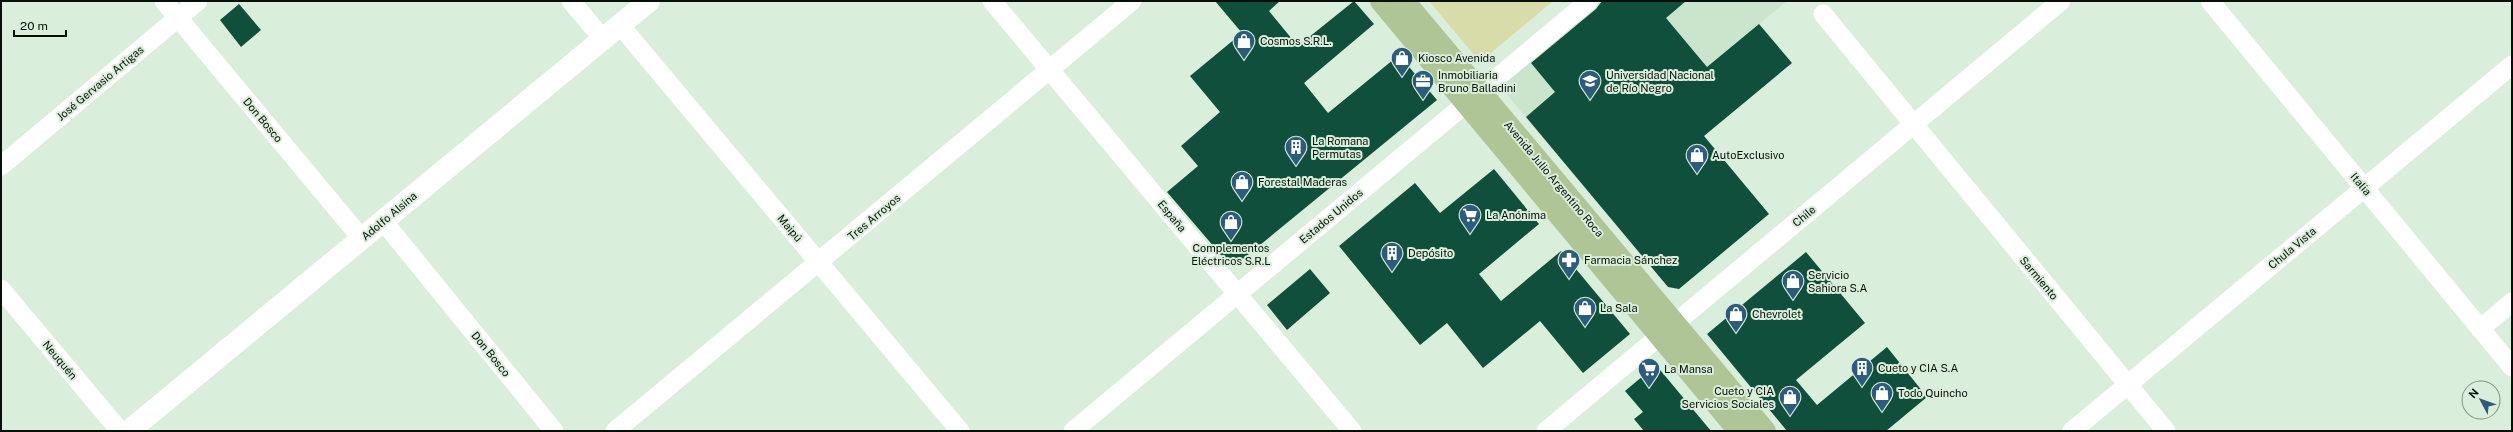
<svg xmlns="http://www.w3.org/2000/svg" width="2513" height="432" viewBox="0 0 2513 432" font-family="'Public Sans',sans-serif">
<rect width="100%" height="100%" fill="#d9eedb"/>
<path fill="#cae5cc" d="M1602 1H1787L1576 177 1500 86Z"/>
<path fill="#d8dca8" d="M1429 1H1553L1480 62Z"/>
<path fill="#0f4f3b" d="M1215 1H1280L1269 11 1292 39 1303 42 1354 1 1374 24 1304 83 1328 113 1399 55 1437 100 1238 263 1233 257 1227 262 1167 192 1198 166 1181 146 1220 112 1190 76 1242 33Z
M1602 1H1686L1666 18 1707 67 1759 24 1792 63 1704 136 1769 214 1679 289 1668 287 1526 117 1555 92 1531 63 1596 9Z
M239 4 261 30 241 47 220 20Z
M1494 169 1539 224 1479 274 1501 301 1561 251 1630 334 1583 373 1540 321 1483 368 1447 323 1420 345 1339 246 1415 183 1440 213Z
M1806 252 1865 323 1796 380 1817 405 1887 347 1927 397 1886 431H1787L1707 334Z
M1310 269 1330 293 1287 330 1267 305Z
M1656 365 1711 431H1644L1634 419 1643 412 1625 391Z"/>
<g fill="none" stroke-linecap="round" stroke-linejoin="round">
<path stroke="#fff" stroke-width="19" d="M164 1 362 239
M571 1 603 39
M992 1 1352 431
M2210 1 2512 367
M1823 14 2166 431
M620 25 960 431
M1 166 198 1
M383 221 554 431
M1 289 120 431
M2480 329 2512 302
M615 431 1132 1
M1073 431 1589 1
M1546 431 2061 1
M2072 431 2512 65"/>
<path stroke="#fff" stroke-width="22" d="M129 431 649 1"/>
<path stroke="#afc595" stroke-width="22" d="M1381 1 1739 431
M1404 1 1765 431"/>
</g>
<defs>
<g id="shop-pin" transform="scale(1.15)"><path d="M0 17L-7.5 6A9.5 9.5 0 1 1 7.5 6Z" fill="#2c5c7b" stroke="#d9eedb"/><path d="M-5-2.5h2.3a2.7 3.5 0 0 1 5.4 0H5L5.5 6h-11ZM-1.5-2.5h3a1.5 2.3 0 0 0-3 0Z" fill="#fff"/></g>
<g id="office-pin" transform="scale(1.15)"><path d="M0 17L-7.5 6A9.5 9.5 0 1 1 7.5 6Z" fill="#2c5c7b" stroke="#d9eedb"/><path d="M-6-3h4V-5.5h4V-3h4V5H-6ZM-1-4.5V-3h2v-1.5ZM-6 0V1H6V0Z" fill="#fff"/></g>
<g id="university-pin" transform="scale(1.15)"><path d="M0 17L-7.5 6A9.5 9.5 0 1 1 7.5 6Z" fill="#2c5c7b" stroke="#d9eedb"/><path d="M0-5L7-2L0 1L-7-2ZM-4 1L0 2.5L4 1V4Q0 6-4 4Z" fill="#fff"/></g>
<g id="building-pin" transform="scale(1.15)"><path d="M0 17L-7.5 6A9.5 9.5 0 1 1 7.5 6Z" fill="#2c5c7b" stroke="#d9eedb"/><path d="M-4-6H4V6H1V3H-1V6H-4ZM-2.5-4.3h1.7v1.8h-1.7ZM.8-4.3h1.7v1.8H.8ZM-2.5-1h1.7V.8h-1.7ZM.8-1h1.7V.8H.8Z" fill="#fff"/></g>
<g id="supermarket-pin" transform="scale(1.15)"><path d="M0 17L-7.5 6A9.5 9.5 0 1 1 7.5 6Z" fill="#2c5c7b" stroke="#d9eedb"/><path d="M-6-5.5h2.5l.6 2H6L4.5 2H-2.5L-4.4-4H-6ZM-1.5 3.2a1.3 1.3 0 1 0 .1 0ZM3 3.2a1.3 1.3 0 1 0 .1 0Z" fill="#fff"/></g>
<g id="pharmacy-pin" transform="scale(1.15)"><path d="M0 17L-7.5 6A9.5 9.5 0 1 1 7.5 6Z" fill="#2c5c7b" stroke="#d9eedb"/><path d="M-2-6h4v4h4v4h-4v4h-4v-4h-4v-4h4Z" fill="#fff"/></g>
</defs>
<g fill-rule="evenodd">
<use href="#shop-pin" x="1244" y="41"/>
<use href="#shop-pin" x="1402" y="58"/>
<use href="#office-pin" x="1423" y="81"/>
<use href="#university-pin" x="1590" y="81"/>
<use href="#building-pin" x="1296" y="147"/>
<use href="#shop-pin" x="1697" y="155"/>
<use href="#shop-pin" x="1242" y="182"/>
<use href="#supermarket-pin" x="1470" y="215"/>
<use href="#shop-pin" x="1231" y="222"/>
<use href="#building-pin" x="1392" y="253"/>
<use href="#pharmacy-pin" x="1569" y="260"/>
<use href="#shop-pin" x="1793" y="281"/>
<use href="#shop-pin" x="1585" y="308"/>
<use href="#shop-pin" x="1736" y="314"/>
<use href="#building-pin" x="1862" y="368"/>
<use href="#supermarket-pin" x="1649" y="369"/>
<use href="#shop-pin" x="1882" y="393"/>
<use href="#shop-pin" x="1790" y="397"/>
</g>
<g text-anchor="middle" stroke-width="4" stroke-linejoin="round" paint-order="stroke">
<g font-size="11" fill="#080f09" stroke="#d9eedb" text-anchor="start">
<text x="1260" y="45">Cosmos S.R.L.</text>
<text x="1418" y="62">Kiosco Avenida</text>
<text x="1438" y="79">Inmobiliaria<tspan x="1438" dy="13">Bruno Balladini</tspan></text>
<text x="1606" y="79">Universidad Nacional<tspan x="1606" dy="13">de Río Negro</tspan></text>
<text x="1312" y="145">La Romana<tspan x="1312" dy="13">Permutas</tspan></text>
<text x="1712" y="159">AutoExclusivo</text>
<text x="1258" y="186">Forestal Maderas</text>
<text x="1486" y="219">La Anónima</text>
<text x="1231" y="252" text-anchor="middle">Complementos<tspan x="1231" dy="13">Eléctricos S.R.L</tspan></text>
<text x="1408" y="257">Depósito</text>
<text x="1584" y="264">Farmacia Sánchez</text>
<text x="1808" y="279">Servicio<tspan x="1808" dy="13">Sahiora S.A</tspan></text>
<text x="1600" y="312">La Sala</text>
<text x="1752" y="318">Chevrolet</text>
<text x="1878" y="372">Cueto y CIA S.A</text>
<text x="1664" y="373">La Mansa</text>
<text x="1774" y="395" text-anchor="end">Cueto y CIA<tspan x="1774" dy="13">Servicios Sociales</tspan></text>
<text x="1898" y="397">Todo Quincho</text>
</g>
<g font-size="11" fill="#080f09" stroke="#d9eedb">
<text transform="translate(100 83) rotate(-40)" y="4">José Gervasio Artigas</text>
<text transform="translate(263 120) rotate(50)" y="4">Don Bosco</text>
<text transform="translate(1554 179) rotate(50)" y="4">Avenida Julio Argentino Roca</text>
<text transform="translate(2361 184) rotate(50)" y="4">Italia</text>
<text transform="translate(389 216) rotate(-40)" y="4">Adolfo Alsina</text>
<text transform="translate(1172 216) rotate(50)" y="4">España</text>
<text transform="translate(1331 216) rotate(-40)" y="4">Estados Unidos</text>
<text transform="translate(1804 216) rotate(-40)" y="4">Chile</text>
<text transform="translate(874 217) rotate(-40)" y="4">Tres Arroyos</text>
<text transform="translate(790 228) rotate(50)" y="4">Maipú</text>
<text transform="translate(2292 248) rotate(-40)" y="4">Chula Vista</text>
<text transform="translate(2039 278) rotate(50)" y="4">Sarmiento</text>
<text transform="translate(491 354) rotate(51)" y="4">Don Bosco</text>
<text transform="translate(60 360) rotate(50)" y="4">Neuquén</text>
</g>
</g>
<rect width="2513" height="432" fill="none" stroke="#080f09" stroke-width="4"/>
<g transform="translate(2481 400) rotate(311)"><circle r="19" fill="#d9eedb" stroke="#859587"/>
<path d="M0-3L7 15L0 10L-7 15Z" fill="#2c5c7b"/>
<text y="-6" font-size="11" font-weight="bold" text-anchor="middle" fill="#080f09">N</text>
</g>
<path d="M14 30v6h52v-6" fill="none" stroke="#080f09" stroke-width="2"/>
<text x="20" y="30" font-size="12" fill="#080f09" stroke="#d9eedb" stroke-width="3" paint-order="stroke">20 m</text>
</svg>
